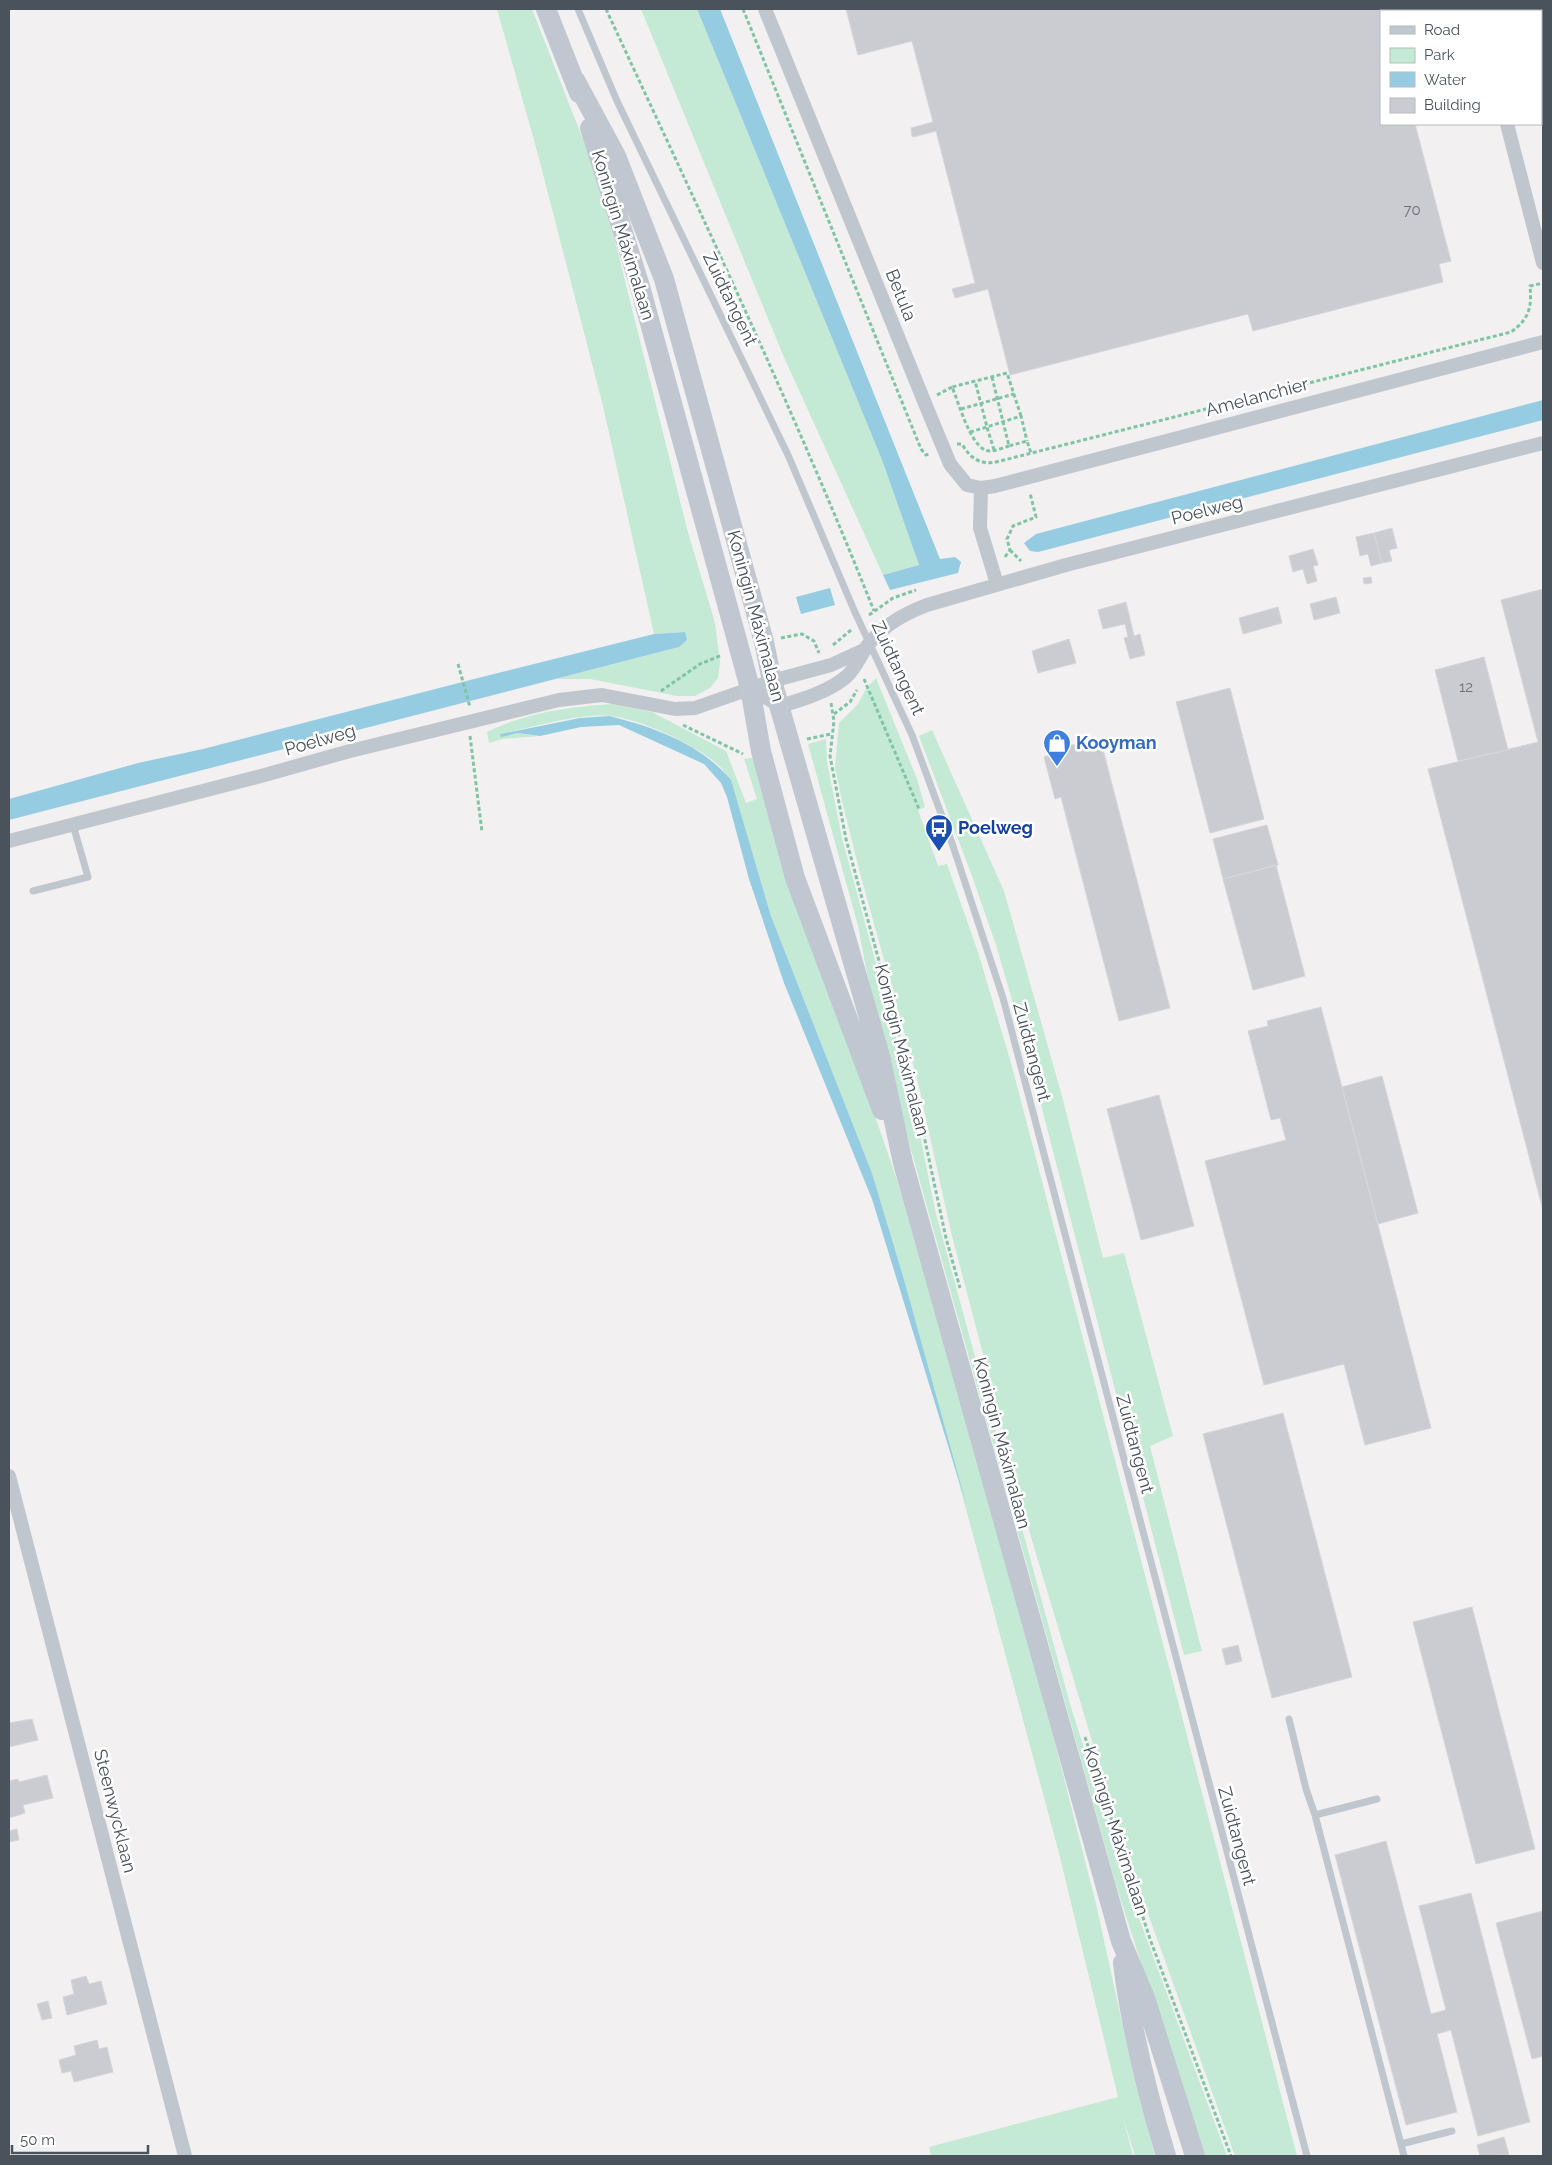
<svg xmlns="http://www.w3.org/2000/svg" width="1552" height="2165" viewBox="0 0 1552 2165" font-family="Raleway,sans-serif">
<rect width="100%" height="100%" fill="#f2f0f0"/>
<path fill="#c4ead5" d="M497 9H532L589 155 616 245 687 529 715 623 720 662 718 678 710 688 695 696H677L590 679H556L679 647 685 632 654 634 603 406 537 151Z
M641 9H697L882 460 919 565 883 575 783 355Z
M876 678 917 779 925 807 918 810 938 866 947 864 978 952 1011 1063 1297 2156H1235L1121 1838 1031 1537 951 1232 917 1078 861 877 842 801 835 767 839 723 858 704 866 689Z
M613 704 652 712 726 751 746 803 757 799 744 759 757 757 851 1046 898 1183 969 1431 1051 1727 1097 1908 1131 2064 1155 2156H1135L1123 2117 1133 2156H931L929 2147 1118 2097 1059 1853 903 1276 872 1173 771 916 731 781C726 775 722 767 716 763 692 743 641 719 609 716 579 713 530 728 500 734L501 736 518 733 540 736 502 739 489 743 487 732C528 712 569 707 613 704Z
M932 730 1004 891 1062 1096 1103 1258 1124 1253 1173 1436 1150 1446 1202 1651 1184 1655 1028 1055 996 945 972 876 919 736Z
M826 739 827 762 842 838 913 1100 935 1210 1070 1704 1130 1894 1227 2156H1203L1116 1885 878 1031 858 926 808 744Z"/>
<path fill="#96cce1" d="M697 9H720L940 559 955 557 961 562 958 573 890 590 883 575 919 565 882 460Z
M1543 400V420L1038 552 1030 551 1024 543 1036 534Z
M830 588 835 605 801 614 796 597Z
M685 632 687 640 679 647 9 820V799L138 763 203 749 474 679 654 634Z
M609 716C654 727 701 744 731 780L771 916 872 1173 903 1276 967 1507 872 1199 784 983 749 879 727 797 721 783 704 764 619 725 581 727 540 736 518 733 501 737 500 734 580 718Z"/>
<path fill="#cbccd2" stroke="#d5d6da" d="M846 9H1386V11H1381V124H1415L1451 261 1439 264 1443 282 1253 331 1248 314 1010 375 988 289 955 298 952 289 975 283 936 131 913 137 912 136 911 128 933 122 912 41 858 55Z
M1392 528 1397 548 1389 550 1392 561 1382 563 1374 533Z
M1374 533 1382 563 1371 566 1368 554 1360 556 1356 537Z
M1313 549 1318 565 1313 566 1317 581 1307 584 1303 569 1293 572 1289 556Z
M1371 577 1372 583 1364 584 1363 578Z
M1543 589V1210L1428 769 1538 742 1501 600Z
M1336 597 1340 613 1314 620 1310 604Z
M1126 602 1134 636 1140 634 1145 655 1130 659 1124 638 1128 637 1125 624 1103 629 1098 610Z
M1278 607 1282 623 1243 634 1239 618Z
M1069 639 1076 663 1038 673 1032 651Z
M1484 657 1508 750 1458 761 1435 670Z
M1230 688 1264 819 1210 833 1176 702Z
M1100 738 1170 1008 1119 1021 1061 797 1055 799 1044 757 1050 755 1049 751Z
M1267 825 1278 865 1223 879 1213 839Z
M1276 865 1305 976 1253 990 1223 879Z
M1321 1007 1431 1428 1365 1445 1344 1364 1264 1385 1205 1161 1286 1140 1280 1118 1271 1120 1248 1031 1268 1026 1267 1021Z
M1382 1076 1418 1213 1378 1224 1342 1087Z
M1159 1095 1194 1226 1141 1240 1107 1109Z
M1283 1413 1352 1677 1272 1698 1203 1434Z
M1472 1607 1535 1849 1476 1864 1413 1622Z
M1238 1645 1242 1661 1226 1665 1222 1649Z
M32 1719 38 1740 9 1747V1723Z
M47 1775 53 1798 23 1805 25 1813 9 1818V1781L18 1779 19 1782Z
M17 1829 19 1840 9 1842V1831Z
M1386 1841 1431 2014 1446 2010 1419 1906 1471 1893 1530 2122 1478 2136 1451 2030 1437 2034 1457 2112 1406 2125 1335 1855Z
M1543 1911V2056L1532 2059 1496 1923Z
M86 1976 89 1984 101 1981 107 2004 67 2015 63 1997 74 1994 71 1980Z
M48 2001 52 2018 42 2020 37 2004Z
M97 2040 99 2049 107 2047 113 2072 74 2082 71 2071 62 2073 59 2060 76 2055 74 2046Z
M1504 2137 1509 2155 1480 2156 1477 2145Z"/>
<g fill="none" stroke-linecap="round" stroke-linejoin="round">
<path stroke="#80c4a7" stroke-width="3" stroke-dasharray="4 2.5" stroke-linecap="butt" d="M606 9C698 208 793 407 874 611
M743 9 921 449 926 455 930 454
M992 377 1009 446 1027 441 1031 453
M937 395 952 387
M961 409 1014 394
M970 432 987 427 975 381
M957 444H962C970 458 980 465 996 462L1511 332C1529 319 1532 308 1530 286L1543 283
M1009 446C1002 448 992 453 985 450 969 442 959 403 952 387L1007 373 1021 416
M994 450 987 427 1021 416 1027 441
M1010 550 1021 561
M1005 557 1010 550 1007 539 1013 526 1036 517 1030 493
M869 615 893 598 916 590
M781 638 802 634 814 641 819 653
M833 645 851 630
M890 648 902 669
M458 664 470 707
M864 679 919 809
M661 691 700 664 722 655
M831 703 834 721 830 756 846 839 915 1094 946 1238 960 1288
M834 714 850 702 857 690
M683 725 743 754
M470 736 482 832
M807 739 831 734
M1085 1737 1150 1939 1231 2156"/>
<path stroke="#c0c6cd" stroke-width="7" d="M578 9 617 101 788 455 854 610 912 735 953 846 1003 998 1307 2156
M33 891 88 877 73 825
M1289 1719 1306 1789 1315 1815
M1377 1799 1315 1815 1404 2156
M1401 2144 1452 2131"/>
<path stroke="#c0c6cd" stroke-width="14" d="M765 9 924 401 950 464 967 485 981 488 995 486 1543 342
M1477 9 1478 11
M1507 124 1543 263
M981 488 980 528 997 584
M750 688 780 706C801 700 828 692 846 677 855 669 859 659 865 649 880 627 903 614 927 605L1066 565 1543 443
M9 841 261 776 350 751 559 700 602 695 675 709 695 708 772 681 831 665 866 649
M9 1476 185 2156"/>
<path stroke="#c0c7d1" stroke-width="20" d="M546 9 579 93
M575 80 616 156 664 279 764 642 772 681 880 1056 903 1163 1121 1941 1145 1998 1195 2156
M590 128 639 283 735 633 750 688 761 751 795 878 882 1110
M1123 1963C1131 2029 1147 2093 1166 2156"/>
</g>
<defs>
<g id="shop-pin" transform="scale(1.4375)"><path d="M0 17L-7.5 6A9.5 9.5 0 1 1 7.5 6Z" fill="#3f7fe0" stroke="#fff"/><path d="M-5-2.5h2.3a2.7 3.5 0 0 1 5.4 0H5L5.5 6h-11ZM-1.5-2.5h3a1.5 2.3 0 0 0-3 0Z" fill="#fff"/></g>
<g id="bus-pin" transform="scale(1.4375)"><path d="M0 17L-7.5 6A9.5 9.5 0 1 1 7.5 6Z" fill="#1a4fb4" stroke="#fff"/><path d="M-5-6H5V4H4V6H2V4H-2V6H-4V4H-5ZM-3.5-4V0h7V-4ZM-3.5 1.2v1.5H-2V1.2ZM2 1.2v1.5H3.5V1.2Z" fill="#fff"/></g>
</defs>
<g fill-rule="evenodd">
<use href="#shop-pin" x="1057" y="743"/>
<use href="#bus-pin" x="939" y="828"/>
</g>
<g text-anchor="middle" stroke-width="5" stroke-linejoin="round" paint-order="stroke">
<g font-size="15" fill="#6a7079">
<text x="1412" y="215">70</text>
<text x="1466" y="692">12</text>
</g>
<g font-size="18" fill="#4a525b" stroke="#fff">
<text transform="translate(623 235) rotate(73)" y="6">Koningin Máximalaan</text>
<text transform="translate(901 295) rotate(68)" y="6">Betula</text>
<text transform="translate(730 299) rotate(64)" y="6">Zuidtangent</text>
<text transform="translate(1257 397) rotate(-15)" y="6">Amelanchier</text>
<text transform="translate(1207 510) rotate(-14)" y="6">Poelweg</text>
<text transform="translate(756 616) rotate(75)" y="6">Koningin Máximalaan</text>
<text transform="translate(898 668) rotate(65)" y="6">Zuidtangent</text>
<text transform="translate(320 740) rotate(-16)" y="6">Poelweg</text>
<text transform="translate(902 1050) rotate(76)" y="6">Koningin Máximalaan</text>
<text transform="translate(1032 1052) rotate(75)" y="6">Zuidtangent</text>
<text transform="translate(1002 1443) rotate(75)" y="6">Koningin Máximalaan</text>
<text transform="translate(1135 1444) rotate(75)" y="6">Zuidtangent</text>
<text transform="translate(115 1811) rotate(76)" y="6">Steenwycklaan</text>
<text transform="translate(1116 1831) rotate(72)" y="6">Koningin Máximalaan</text>
<text transform="translate(1237 1836) rotate(75)" y="6">Zuidtangent</text>
</g>
<g font-size="18" font-weight="bold" fill="#366cbe" stroke="#fff" text-anchor="start">
<text x="1076" y="749">Kooyman</text>
</g>
<g font-size="18" font-weight="bold" fill="#164399" stroke="#fff" text-anchor="start">
<text x="958" y="834">Poelweg</text>
</g>
</g>
<rect width="1552" height="2165" fill="none" stroke="#4a525b" stroke-width="20"/>
<rect x="1380" y="10" width="162" height="115" fill="#ffffff" stroke="#b7babd"/>
<rect x="1390" y="26" width="25" height="8" fill="#c0c7d1" stroke="#b7babd"/>
<text x="1424" y="35" font-size="15" fill="#4a525b">Road</text>
<rect x="1390" y="48" width="25" height="15" fill="#c4ead5" stroke="#b7babd"/>
<text x="1424" y="60" font-size="15" fill="#4a525b">Park</text>
<rect x="1390" y="72" width="25" height="15" fill="#96cce1" stroke="#b7babd"/>
<text x="1424" y="85" font-size="15" fill="#4a525b">Water</text>
<rect x="1390" y="98" width="25" height="15" fill="#cbccd2" stroke="#b7babd"/>
<text x="1424" y="110" font-size="15" fill="#4a525b">Building</text>
<path d="M12 2145v8h136v-8" fill="none" stroke="#4a525b" stroke-width="2.5"/>
<text x="20" y="2145" font-size="15" fill="#4a525b" stroke="#ffffff" stroke-width="4" paint-order="stroke">50 m</text>
</svg>
